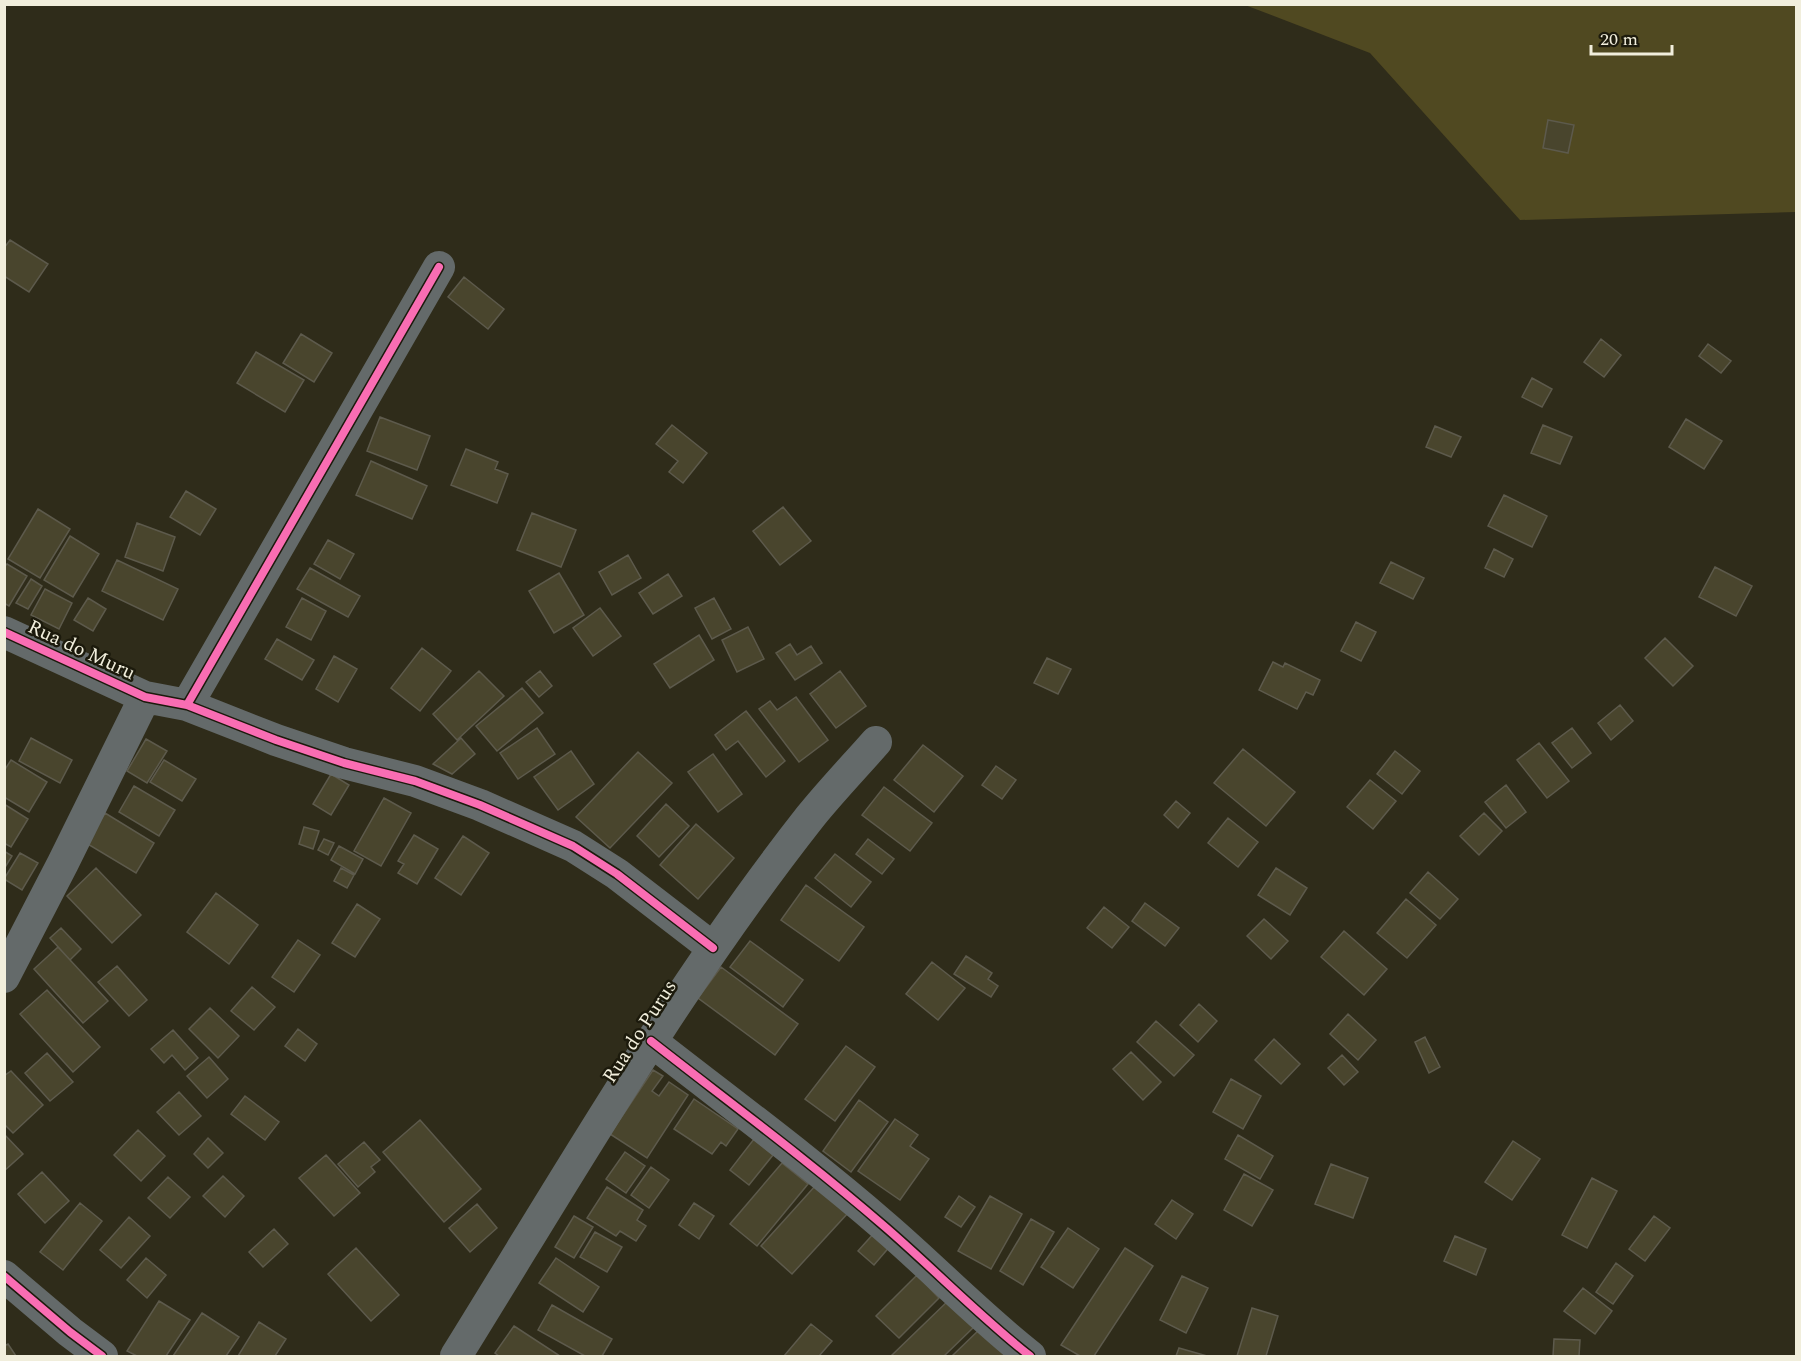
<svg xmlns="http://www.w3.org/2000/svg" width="1801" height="1361" viewBox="0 0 1801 1361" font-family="Spectral,serif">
<rect width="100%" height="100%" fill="#2f2c1a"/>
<path fill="#504921" d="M1245 5H1796V212L1520 220 1370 53Z"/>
<path fill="#49452d" stroke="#5d5a4c" stroke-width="1.5" d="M1548 120 1574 125 1568 153 1543 148Z
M10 240 48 264 29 292 4 276V248Z
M464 277 504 309 488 329 448 297Z
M301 334 332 353 314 382 283 363Z
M1601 339 1621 355 1604 377 1584 362Z
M1708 344 1731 361 1721 373 1699 356Z
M256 352 304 380 285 412 237 383Z
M1532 378 1552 389 1542 407 1522 397Z
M380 417 430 436 417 470 367 451Z
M1686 419 1722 441 1704 469 1669 447Z
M672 425 707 453 683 483 669 472 678 461 656 444Z
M1543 425 1572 437 1560 464 1531 453Z
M1435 426 1461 437 1451 457 1426 447Z
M466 449 498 462 495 469 508 474 497 503 451 485Z
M371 461 427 486 412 519 356 495Z
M186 491 216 509 200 535 170 517Z
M1504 495 1547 516 1532 547 1488 526Z
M783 507 811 541 780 565 753 531Z
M38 509 70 529 40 578 8 559Z
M532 513 576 530 561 567 517 550Z
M137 523 175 537 163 571 125 557Z
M70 536 99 554 73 597 44 580Z
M328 540 354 554 340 579 314 564Z
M1494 549 1513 559 1504 577 1485 568Z
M628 555 641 578 612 595 599 572Z
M117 560 178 589 163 620 102 591Z
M1391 562 1424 578 1413 599 1380 583Z
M7 564 27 576 9 606 4 603V567Z
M1715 567 1752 586 1736 616 1699 597Z
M310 568 360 596 348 617 297 589Z
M559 573 584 615 554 633 529 591Z
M668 574 682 596 653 614 639 593Z
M31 579 42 586 28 609 16 603Z
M45 589 72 603 59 629 31 615Z
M88 598 106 609 93 631 74 620Z
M302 598 326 611 311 640 286 627Z
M714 598 731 629 712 639 695 608Z
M600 608 621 636 593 656 573 628Z
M1356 622 1376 632 1361 661 1341 651Z
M748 627 764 659 737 672 722 640Z
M699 635 714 660 670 688 654 664Z
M1665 638 1693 666 1673 686 1645 658Z
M277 639 314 660 302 680 265 659Z
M790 644 797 655 811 646 822 663 795 680 776 653Z
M422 648 451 671 420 711 391 688Z
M334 656 357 669 338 702 316 689Z
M1047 658 1071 669 1058 694 1034 683Z
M1273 662 1283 667 1285 663 1320 680 1313 695 1306 692 1297 709 1259 690Z
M479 671 504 696 457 740 433 714Z
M540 671 552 686 539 697 526 682Z
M840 671 866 706 836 728 810 694Z
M522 688 543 713 497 751 476 726Z
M796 697 828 740 799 762 759 709 770 701 777 710Z
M1620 705 1633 721 1611 740 1598 723Z
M746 711 785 761 766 777 738 741 726 750 715 735Z
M537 728 555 754 518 779 500 753Z
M1572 728 1591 753 1572 768 1552 743Z
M31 738 72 760 60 783 19 761Z
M461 738 475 754 452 774 433 764Z
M146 739 167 751 147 783 127 771Z
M1539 743 1569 781 1547 798 1517 760Z
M923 745 963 776 934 812 894 780Z
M1243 749 1295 792 1266 826 1214 783Z
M571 751 594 784 558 810 534 777Z
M1395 751 1420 771 1402 794 1377 774Z
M638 752 672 783 610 848 576 817Z
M713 754 742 794 718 812 688 772Z
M11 760 47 782 29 812 4 797V771Z
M164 760 196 779 182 801 150 782Z
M996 766 1016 780 1002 799 982 785Z
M331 774 349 785 331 815 313 804Z
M1370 780 1396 801 1373 829 1347 807Z
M1506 785 1526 812 1506 828 1485 802Z
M134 786 175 810 159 836 119 812Z
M884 787 932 823 910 851 862 815Z
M384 798 411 813 381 866 354 851Z
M1176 801 1190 813 1178 828 1164 815Z
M4 804 28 819 11 847 4 843Z
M666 804 689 826 659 857 637 836Z
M105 813 154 843 136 873 86 843Z
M1484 813 1502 831 1479 855 1460 836Z
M1228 818 1258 842 1238 867 1208 843Z
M696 824 734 858 698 899 660 865Z
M304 827 319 831 313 849 299 844Z
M414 835 438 849 417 884 398 873 404 864 398 861Z
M463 836 489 853 461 895 435 878Z
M324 839 334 843 328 855 318 850Z
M868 839 894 859 882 874 856 854Z
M339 846 363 859 355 874 331 860Z
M4 851 12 856 4 869Z
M20 853 38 863 22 890 4 879Z
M835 854 871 882 851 907 815 878Z
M96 868 141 915 112 943 67 896Z
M341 868 354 875 347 888 334 881Z
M1276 868 1307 888 1290 915 1258 895Z
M1428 872 1458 899 1440 919 1410 893Z
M806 885 864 927 839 961 781 920Z
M216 893 258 925 229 964 187 932Z
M1406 899 1436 925 1407 958 1377 933Z
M1145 903 1179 928 1165 946 1132 921Z
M357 904 380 919 355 957 332 943Z
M1104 907 1129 927 1112 948 1087 928Z
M1264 919 1288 941 1271 959 1247 936Z
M61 928 81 949 70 960 50 938Z
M1344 931 1387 969 1364 995 1321 957Z
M298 940 320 955 294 992 272 977Z
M750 941 803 980 783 1007 730 967Z
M58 947 108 1001 83 1023 34 969Z
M966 956 992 973 988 979 998 986 991 997 954 974Z
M932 962 965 988 938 1020 906 994Z
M117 966 147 1000 129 1016 98 982Z
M721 967 798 1024 775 1055 698 998Z
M252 987 275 1007 254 1030 231 1011Z
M47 990 100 1047 73 1072 20 1014Z
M1199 1004 1217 1021 1198 1042 1180 1025Z
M210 1008 239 1036 218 1058 189 1029Z
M1348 1014 1376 1040 1358 1060 1330 1034Z
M1156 1021 1194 1055 1174 1076 1137 1042Z
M298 1029 317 1044 305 1061 285 1046Z
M173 1030 198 1058 185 1070 172 1055 164 1063 151 1049Z
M1425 1037 1440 1067 1429 1073 1415 1042Z
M1274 1039 1300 1064 1281 1084 1255 1060Z
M846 1046 875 1067 835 1121 805 1099Z
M1131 1052 1161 1082 1143 1100 1113 1069Z
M47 1053 73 1082 50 1101 25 1073Z
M1342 1055 1358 1072 1344 1085 1328 1068Z
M209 1057 228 1079 207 1098 187 1076Z
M653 1070 663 1076 652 1091 659 1096 669 1082 688 1095 647 1158 610 1134Z
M11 1071 43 1105 13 1133 4 1124V1076Z
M1231 1079 1261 1096 1243 1129 1213 1112Z
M179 1092 201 1116 179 1135 157 1112Z
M245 1096 279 1122 265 1140 231 1114Z
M694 1099 738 1129 726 1146 721 1142 712 1154 674 1129Z
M859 1100 888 1122 851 1172 823 1151Z
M895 1119 918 1135 910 1146 929 1159 900 1200 858 1171Z
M420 1120 481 1189 444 1222 383 1152Z
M138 1130 165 1156 141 1181 114 1155Z
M4 1134 23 1154 4 1171Z
M1238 1135 1273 1156 1260 1179 1225 1159Z
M208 1138 223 1153 208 1168 194 1154Z
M754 1139 773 1155 749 1185 730 1170Z
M1513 1141 1540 1159 1512 1200 1485 1182Z
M364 1142 380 1160 371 1167 375 1172 358 1187 338 1164Z
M625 1152 645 1166 626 1193 606 1179Z
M326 1155 360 1193 334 1216 299 1178Z
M782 1163 808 1184 757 1246 730 1224Z
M1331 1164 1368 1178 1353 1218 1315 1204Z
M651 1167 669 1180 649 1208 631 1195Z
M42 1172 69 1201 45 1223 18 1194Z
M1244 1174 1273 1190 1252 1226 1224 1210Z
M223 1176 244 1196 225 1217 203 1196Z
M168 1177 190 1197 170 1218 148 1198Z
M1592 1178 1617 1191 1587 1248 1562 1235Z
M816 1185 848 1213 792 1274 761 1246Z
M607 1187 643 1210 637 1220 646 1226 636 1241 620 1231 616 1236 587 1218Z
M959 1196 975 1207 961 1227 945 1217Z
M990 1196 1022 1214 991 1269 958 1251Z
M1172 1200 1193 1214 1176 1239 1155 1224Z
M80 1203 102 1221 63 1270 40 1252Z
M694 1203 714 1216 699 1239 679 1225Z
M477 1204 497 1228 470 1252 449 1228Z
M574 1216 593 1227 574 1258 555 1247Z
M1654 1216 1670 1228 1645 1261 1629 1249Z
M129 1217 150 1236 121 1268 100 1250Z
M1031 1219 1054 1232 1023 1285 1000 1271Z
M1068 1228 1099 1249 1073 1288 1041 1267Z
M274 1229 288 1244 263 1267 249 1252Z
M595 1232 622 1247 607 1272 580 1257Z
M875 1232 891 1245 874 1265 858 1251Z
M1455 1236 1486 1249 1476 1275 1444 1261Z
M356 1248 399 1295 371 1321 328 1274Z
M1125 1248 1153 1266 1094 1356H1080L1061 1345Z
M146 1258 166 1275 147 1298 127 1280Z
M556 1258 599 1287 583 1312 539 1283Z
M1616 1263 1633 1276 1613 1304 1596 1292Z
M917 1275 939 1298 899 1338 876 1316Z
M1182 1276 1208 1288 1186 1333 1160 1320Z
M1583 1288 1612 1311 1595 1334 1564 1311Z
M951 1298 977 1324 944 1356H891Z
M159 1301 190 1320 166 1356H137L127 1351Z
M552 1305 612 1339 602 1356H585L538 1330Z
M1252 1308 1278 1316 1266 1356H1237Z
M202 1313 239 1337 226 1356H173Z
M259 1322 286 1339 275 1356H238Z
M811 1324 832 1341 819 1356H784Z
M514 1326 560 1356H499L495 1353Z
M982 1327 1007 1352 1003 1356H952Z
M1554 1339 1580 1340 1579 1356H1553Z
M8 1344 16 1356H4V1346Z
M1179 1348 1207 1356H1176Z"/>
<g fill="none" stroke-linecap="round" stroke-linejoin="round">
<path stroke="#646a6a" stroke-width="32" d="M4 632 145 697 187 705 276 740 344 763 415 781 480 805 573 846 617 874 713 948
M187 705 439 267
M4 977 63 863 145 697
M651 1041C729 1102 809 1161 884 1226 933 1268 979 1316 1030 1356
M4 1276 70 1332 102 1356
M456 1356C569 1174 677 986 810 817 831 791 854 767 876 742"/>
<g stroke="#1c1a0c" stroke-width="11">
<path id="cycleway" d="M4 632 145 697 187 705 276 740 344 763 415 781 480 805 573 846 617 874 713 948
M187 705 439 267
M651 1041C729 1102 809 1161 884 1226 933 1268 979 1316 1030 1356
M4 1276 70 1332 102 1356"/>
</g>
<use href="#cycleway" stroke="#f96db3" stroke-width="8"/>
</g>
<g text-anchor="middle" stroke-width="5" stroke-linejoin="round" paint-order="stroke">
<g font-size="20" fill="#f1eedc" stroke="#1c1a0c">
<text transform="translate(82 649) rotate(25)" y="7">Rua do Muru</text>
<text transform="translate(639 1031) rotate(-57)" y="7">Rua do Purus</text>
</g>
</g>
<rect width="1801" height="1361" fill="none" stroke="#f1eedc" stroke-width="12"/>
<path d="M1591 45v9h81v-9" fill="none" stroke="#f1eedc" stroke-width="3"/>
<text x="1600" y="45" font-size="18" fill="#f1eedc" stroke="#1c1a0c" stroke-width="4.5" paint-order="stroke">20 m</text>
</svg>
